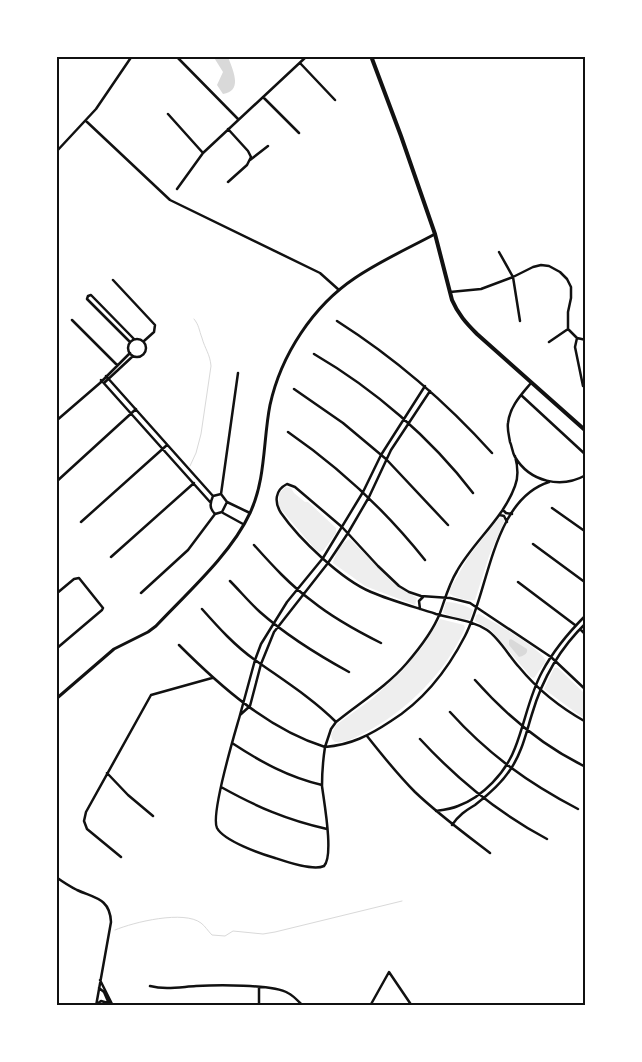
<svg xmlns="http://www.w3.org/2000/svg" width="642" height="1062" viewBox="0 0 642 1062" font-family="Montserrat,sans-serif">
<rect width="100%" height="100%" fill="#fff"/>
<path fill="#eee" d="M285 487 291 488 294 493 305 502H308L336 528V533L323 551 319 552 314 548 279 507V494Z
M502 517 504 519V522L489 556 475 600C468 601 456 598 450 594V589L469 556 499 518Z
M350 539 393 583 417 598 415 605 365 586 333 563C335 554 341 542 350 539Z
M446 602C454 602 466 605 473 610L470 619 465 620 445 614 443 612Z
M479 614C492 621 542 649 546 661L534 678 531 677 491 630 475 621 476 615Z
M440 619 464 625 465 628C446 672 407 711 364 733 354 738 346 743 335 742L332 739 331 735 336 725 372 699 403 670 423 646Z
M554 668H558L586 695V720L544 689Z"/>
<path fill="#d9d9d9" d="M213 56 228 57C232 68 244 91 223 94L217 85 223 72Z
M511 639 527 649C528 654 523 656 519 657L509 645V640Z"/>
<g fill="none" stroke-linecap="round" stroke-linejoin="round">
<path stroke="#d9d9d9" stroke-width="1" d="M190 466 196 453 201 434 211 366C210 354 205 349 202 338 199 330 199 325 194 319
M115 930C134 922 184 910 201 923 205 926 208 931 212 935L225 936 233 931 263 934 275 932 402 901"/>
<path stroke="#111" stroke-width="2.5" d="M176 56 238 119
M300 63 335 100
M263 97 299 133
M168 114 203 153
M86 121 170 200 320 273 339 290
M56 152 96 109 132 56
M250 160 268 146
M228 182 247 165 251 157 248 151 228 129
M177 189 203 153 307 56
M499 252 513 277 520 321
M113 280 155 325 154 332 144 341
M450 292 481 289 513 277 533 267 541 265 549 266 560 272 567 279 571 287V298L568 312V329L577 338 586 340
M88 296 91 295 134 339
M88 296 87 299 130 342
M72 320 117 365
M337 321C395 358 446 402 492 453
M577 338 575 347 583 386
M128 348a9 9 0 1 1 18 0a9 9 0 1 1-18 0Z
M549 342 568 329
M314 354C374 389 431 438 473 493
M106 376 213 496
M101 380 210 502
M104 383 133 356
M531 383C521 395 510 406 508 423 507 429 509 436 510 442 512 446 512 452 515 457 530 482 561 489 586 475
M425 386 381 455 363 492 323 558 287 602 261 644 255 660 240 715 250 706 261 664 274 632 328 563 348 533 369 497 391 450 430 391
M294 389 343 423 386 459 448 525
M521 395 586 455
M56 421 100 383 130 353
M288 432C340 468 386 511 425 560
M515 456C518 467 519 476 515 486 503 519 474 541 457 571 449 584 445 599 440 613 433 631 419 649 406 664 386 687 359 703 336 722L331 729 325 747C351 745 370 735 391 721 423 701 448 669 465 636 489 591 492 500 549 482
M56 482 136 409
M221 494 238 373
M227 502 250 513
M552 508 586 532
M503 510 506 513 512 514
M223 513 243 524
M500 515 504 516 507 522
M81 522 167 445
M533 544 586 583
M254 545C272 565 290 585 312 601 333 618 357 631 381 643
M111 557 194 483
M230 581C240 591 249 602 260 612 287 636 318 655 349 672
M518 582 575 625
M141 593 188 550 215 514 222 512 227 502 221 494 213 496C210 503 209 508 215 514
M56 594 74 579 79 578 103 608 102 610 56 649
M202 609C218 627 235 646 255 660 283 680 312 698 336 722
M420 609 419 601 423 597
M580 629 586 635
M179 645C220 686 268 729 325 747 323 760 322 773 322 786 324 802 334 856 324 866 313 871 287 862 275 858 261 854 224 841 217 828 210 814 235 733 240 715
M475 680C507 716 542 746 586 767
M586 690 551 657 470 603 450 598 421 596 409 592 399 586 378 566 342 527 295 487 287 484C275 490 274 502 281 513 299 539 342 580 371 592 392 601 415 607 436 614 453 619 472 620 487 630 499 638 509 656 519 667 537 689 561 708 586 722
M450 712C488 754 528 783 578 809
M367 736C382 755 397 774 415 792 438 814 464 833 490 853
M420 739C457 779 498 813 547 839
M232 743C261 762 288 777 322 785
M107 773 128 795 153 816
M221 787C257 807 287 820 327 829
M436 811C443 810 451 809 458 806 483 797 506 772 515 748 525 723 529 696 542 672 553 651 569 632 586 615
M452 825C459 815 465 811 475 805 488 795 501 784 510 770 522 753 526 733 532 714 542 680 560 648 586 623
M121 857 87 829 84 821 86 812 151 695 212 678
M56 877C63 882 69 886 77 890 94 898 110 898 111 922L96 1006
M100 980 113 1006
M150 986C165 990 180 987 196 986 216 985 272 984 288 993 294 996 298 1001 303 1006
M259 987V1006
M99 988 104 992 110 1006
M97 1004 101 1001 108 1003
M370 1006 389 972 412 1006"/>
<path stroke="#111" stroke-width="3" d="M56 699 114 649 148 632 156 626C187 593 231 554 250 513 266 479 263 440 270 405 281 355 313 306 355 278 380 261 409 248 435 234"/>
<path stroke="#111" stroke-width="4" d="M371 56 401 136 435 234 452 300C458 314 466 323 477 334L586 431"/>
</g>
<rect width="642" height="1062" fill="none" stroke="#ffffff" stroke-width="115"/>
<rect x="58" y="58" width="526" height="946" fill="none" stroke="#111" stroke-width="2"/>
</svg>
